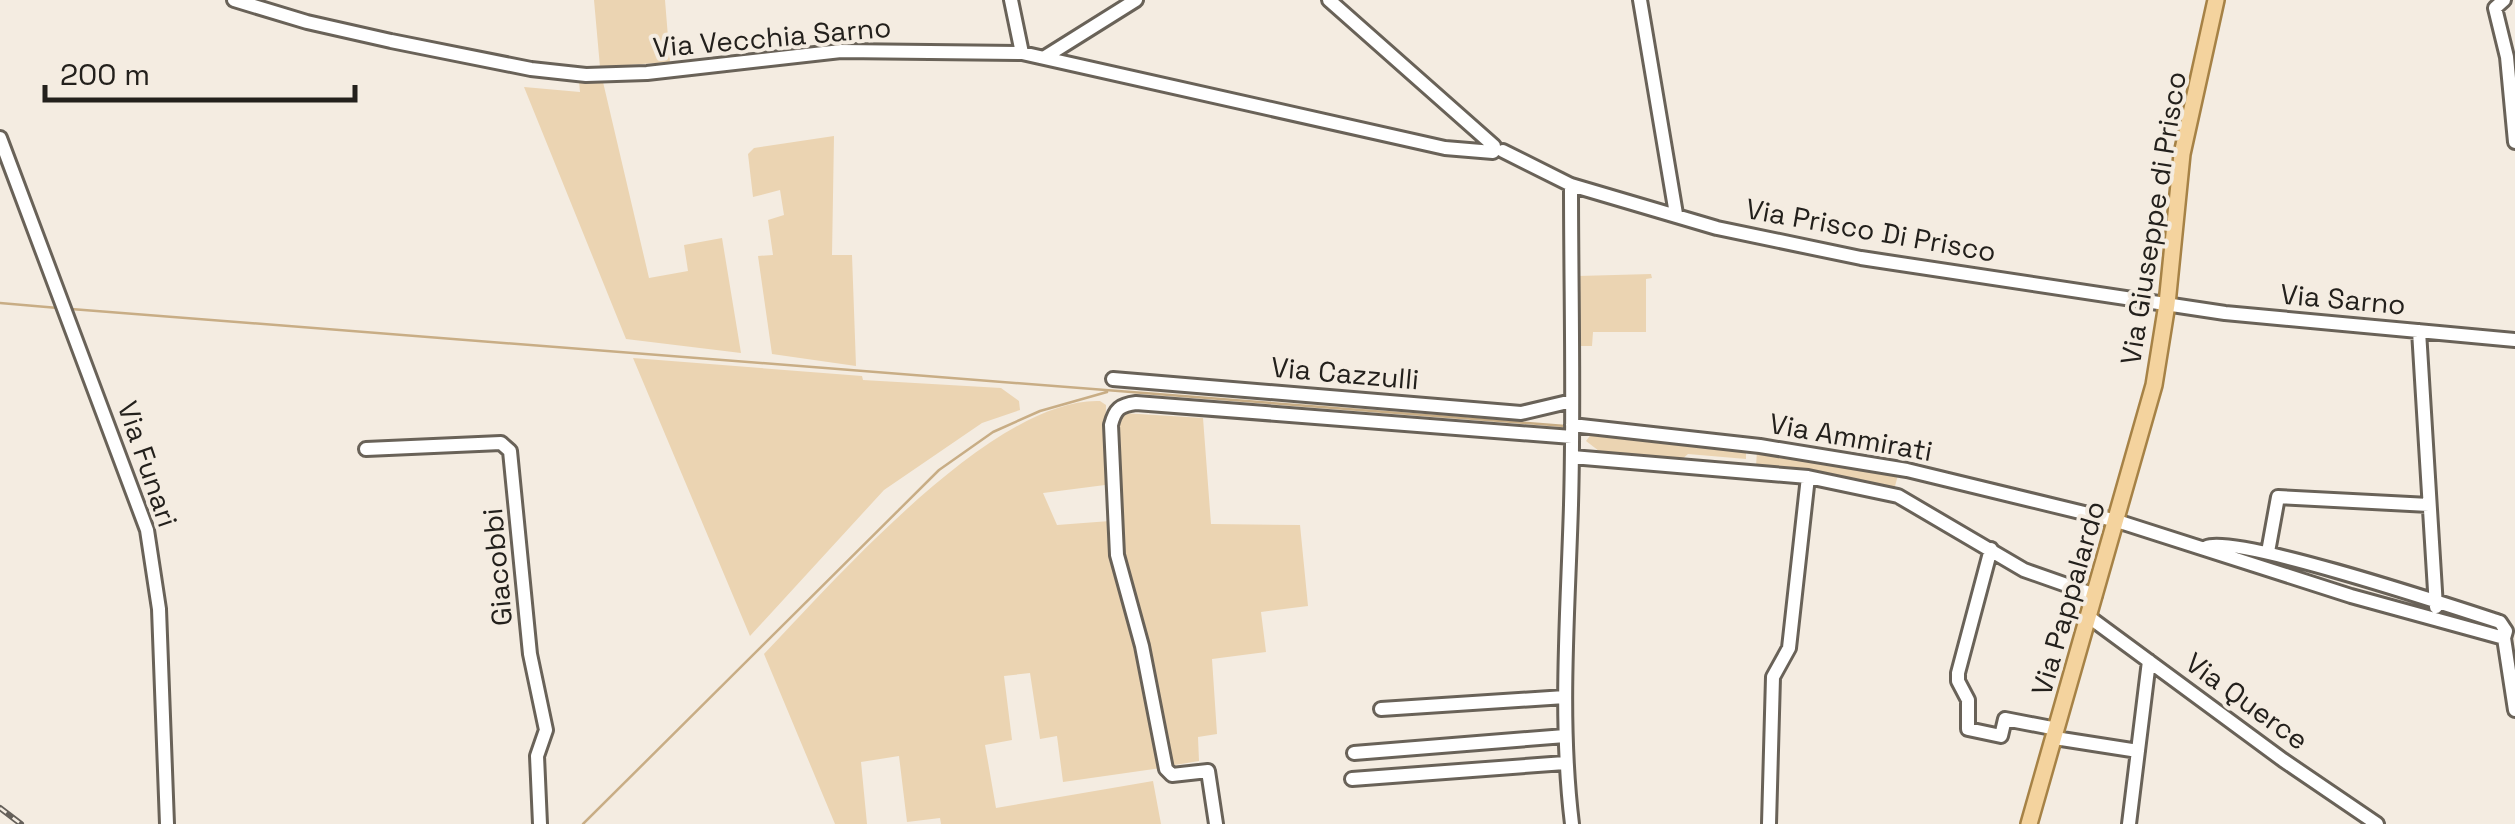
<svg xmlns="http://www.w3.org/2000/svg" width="2515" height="824" viewBox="0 0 2515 824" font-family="'Space Grotesk',sans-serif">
<rect width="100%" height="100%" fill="#f4ece1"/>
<path fill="#ebd4b2" d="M594 0H665L670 62 600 67Z
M579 81 603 82 649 278 688 271 684 245 722 238 741 353 626 339 524 87 580 92Z
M834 136 832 255H852L856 366 772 354 758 256 773 255 768 220 784 215 780 190 753 197 748 154 754 148Z
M1651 274 1652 278 1646 279V332H1593L1592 346H1578V276Z
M633 358 862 376 863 380 1001 388 1019 401 1020 410 982 423 884 490 750 636Z
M1100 401 1106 405 1105 485 1043 493 1057 525 1110 521 1161 768 1063 782 1057 736 1040 739 1030 673 1004 676 1012 740 985 745 996 808 1153 781 1161 824H941L940 818 907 822 899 756 861 762 867 824H835L764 654C834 581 994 397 1100 401Z
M1123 413 1203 418 1211 524 1300 525 1308 606 1261 612 1266 652 1212 659 1217 734 1198 737 1199 761 1169 766 1123 547 1119 417Z
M1592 433 1746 448V459L1688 454 1680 461 1599 451 1586 441Z
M1757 450 1859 465 1898 475 1894 490 1756 467Z"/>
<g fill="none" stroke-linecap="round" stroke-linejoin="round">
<path stroke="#c8ad85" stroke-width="2.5" d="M0 303 58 308
M71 309 1565 426
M583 824 939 470 993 432 1040 411 1107 392"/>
<g stroke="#696258" stroke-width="18">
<path id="minor" d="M234 0 307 22 391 41 531 69 586 75 647 73 841 51 1022 53 1445 148 1493 152
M1011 0 1022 53
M1329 0 1494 146
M1640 0 1676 214
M2504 0 2495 8 2507 57 2515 142
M1045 57 1136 0
M0 138 147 530 159 609 167 824
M1503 151 1571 185 1717 228 1861 258 2225 313 2515 340
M1571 185C1571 292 1574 398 1571 505 1568 611 1559 718 1572 824
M2419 331 2436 607
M1113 379 1521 413 1572 401
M1572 425 1760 446 1907 470 2117 521 2351 596 2504 638
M366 449 501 443 510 451 530 654 546 730 537 756 540 824
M1572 457 1808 477 1898 496 2024 570 2095 595
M2207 547C2235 534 2457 608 2500 622L2506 631 2504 638 2515 710
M1991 549 1958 673V681L1968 700V729L2001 736 2005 719 2057 729
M2268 552 2278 497 2429 505
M2089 617 2283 760 2377 824
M1381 709 1565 697
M2055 738 2138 751
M1354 753 1565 736
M1352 779 1565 763
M1216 824 1208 771 1172 775 1166 769 1142 646 1117 555 1111 425C1115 409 1120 405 1136 403L1572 437
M1769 824 1773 677 1789 648 1808 477
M2129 824 2149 661"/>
</g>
<g stroke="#a68246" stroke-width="20">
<path id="major" d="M2029 824 2154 385 2167 304 2182 154 2216 0"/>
</g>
<use href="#minor" stroke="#fff" stroke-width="12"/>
<use href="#major" stroke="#f4d39e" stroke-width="15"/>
<g stroke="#65605a" stroke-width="6">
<path id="rail" d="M0 808 21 824"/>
</g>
<use href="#rail" stroke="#f4ece1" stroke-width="2.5" stroke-dasharray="8" stroke-linecap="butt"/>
</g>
<g text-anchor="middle" stroke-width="8" stroke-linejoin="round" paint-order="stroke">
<g font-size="28" fill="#23201c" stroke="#f4ece1">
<text transform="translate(772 37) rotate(-5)" y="10">Via Vecchia Sarno</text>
<text transform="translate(2153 218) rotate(-81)" y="10">Via Giuseppe di Prisco</text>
<text transform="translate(1871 230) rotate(10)" y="10">Via Prisco Di Prisco</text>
<text transform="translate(2343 299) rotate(5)" y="10">Via Sarno</text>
<text transform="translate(1345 373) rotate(5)" y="10">Via Cazzulli</text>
<text transform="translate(1851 437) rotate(10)" y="10">Via Ammirati</text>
<text transform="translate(148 464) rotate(71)" y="10">Via Funari</text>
<text transform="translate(497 567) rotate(-95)" y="10">Giacobbi</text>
<text transform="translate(2068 598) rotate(-74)" y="10">Via Pappalardo</text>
<text transform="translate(2247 701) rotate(36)" y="10">Via Querce</text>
</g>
</g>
<path d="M45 85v15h310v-15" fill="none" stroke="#23201c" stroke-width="5"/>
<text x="60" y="85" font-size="30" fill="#23201c" stroke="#f4ece1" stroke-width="8" paint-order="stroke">200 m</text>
</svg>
